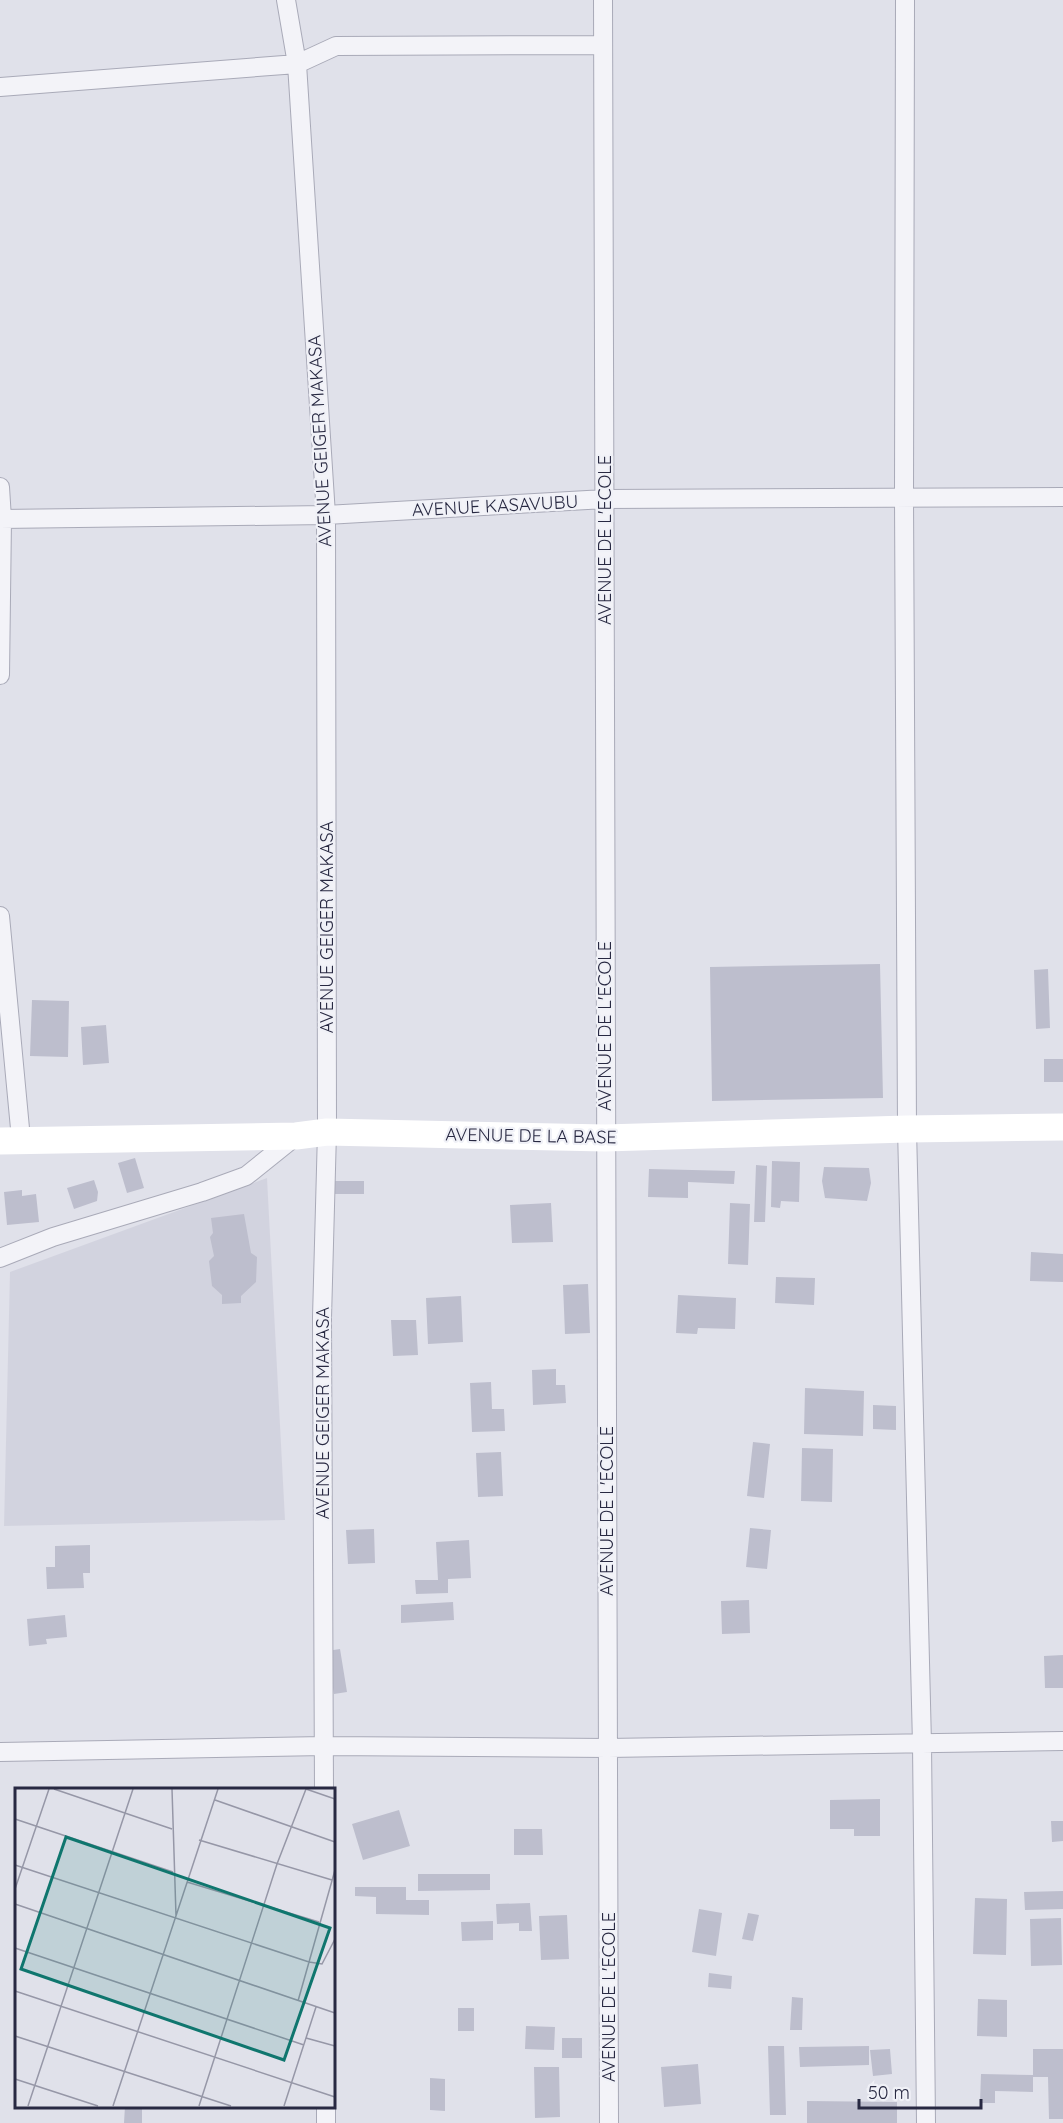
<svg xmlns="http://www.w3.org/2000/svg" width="1063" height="2123" viewBox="0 0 1063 2123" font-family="Quicksand,sans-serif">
<rect width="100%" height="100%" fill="#e0e1ea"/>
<path fill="#d2d3df" d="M267 1178 285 1520 4 1526 10 1272Z"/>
<path fill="#bdbecd" d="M880 964 883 1098 712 1101 710 967Z
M1048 969 1050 1028 1036 1029 1034 970Z
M32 1000 69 1001 68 1057 30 1056Z
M106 1025 109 1063 83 1065 81 1027Z
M1044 1059H1063V1082H1044Z
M135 1158 144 1188 127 1193 118 1163Z
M772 1161 800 1162 799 1202 781 1201 780 1208 771 1207Z
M756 1165 767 1166 765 1222H754Z
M824 1167 869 1168 871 1183 867 1201 825 1198 822 1181Z
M649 1169 735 1171 734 1184 688 1182V1198L648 1197Z
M94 1180 98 1192 97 1201 74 1209 67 1188Z
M330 1181H364V1194H330Z
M22 1190V1196L36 1194 39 1222 7 1225 4 1192Z
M551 1203 553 1242 512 1243 510 1205Z
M730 1203 750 1204 748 1265 728 1264Z
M244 1214 251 1253 257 1257 256 1282 241 1296V1303L222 1304V1295L212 1286 209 1261 214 1256 210 1237 213 1233 211 1218Z
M1031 1252 1063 1254V1282L1030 1281Z
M776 1277 815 1278 814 1305 775 1303Z
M588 1284 590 1333 565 1334 563 1285Z
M678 1295 736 1298 735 1329 698 1328 697 1334 676 1333Z
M461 1296 463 1342 428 1344 426 1298Z
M391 1320H416L418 1355 393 1356Z
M556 1369V1385H565L566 1403 533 1405 532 1370Z
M491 1382 492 1409H504L505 1431 472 1432 470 1383Z
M805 1388 864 1391 863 1436 804 1434Z
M873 1405 896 1406V1430L873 1429Z
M753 1442 770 1444 764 1498 747 1496Z
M802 1448 833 1449 832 1502 801 1501Z
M501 1452 503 1496 478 1497 476 1453Z
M750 1528 771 1530 767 1569 746 1567Z
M374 1529 375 1563 348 1564 346 1530Z
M469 1540 471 1578 448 1579V1593L416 1594 415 1580H438L436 1542Z
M90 1545V1573H83L84 1588 47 1589 46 1567H55V1546Z
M749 1600 750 1633 722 1634 721 1601Z
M453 1602 454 1620 401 1623V1605Z
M65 1615 67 1637 46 1639 47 1644 29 1646 27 1619Z
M340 1649 347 1692 334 1694 327 1651Z
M1063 1655V1688H1045L1044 1656Z
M880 1799V1836H854V1829H830V1800Z
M399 1810 410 1846 363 1860 352 1824Z
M1051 1821H1063V1841L1052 1842Z
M514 1829H542L543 1855H514Z
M418 1874H490V1890L418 1891Z
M355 1887H406V1900H429V1915L376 1914V1897L355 1896Z
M1063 1891V1909L1025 1910 1024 1892Z
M975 1898 1007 1899 1006 1955 973 1954Z
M530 1903 532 1931H519V1923L497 1924 496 1904Z
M699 1909 722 1913 716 1956 692 1952Z
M748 1913 759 1915 753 1941 742 1939Z
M567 1915 569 1959 541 1960 539 1916Z
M1061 1918 1062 1965 1031 1966 1030 1919Z
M493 1921V1940L462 1941 461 1922Z
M709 1973 732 1976 731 1989 708 1987Z
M792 1997 803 1998 802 2030H790Z
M978 1999 1007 2000V2037L977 2036Z
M458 2008H474V2031H458Z
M526 2026 555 2027 554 2050 525 2049Z
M562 2038H582V2058H562Z
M768 2046H784L786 2115H770Z
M869 2046V2065L800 2067 799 2047Z
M890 2049 892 2074 873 2076 870 2050Z
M1033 2049H1063V2119H1049L1048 2077H1033Z
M698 2064 701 2104 664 2107 661 2067Z
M534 2067H559L560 2117 535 2118Z
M981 2074 1033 2075V2092L995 2091V2103H980Z
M430 2078 445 2079V2111L430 2110Z
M807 2101 897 2102V2123H807Z
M125 2106H142V2123H124Z"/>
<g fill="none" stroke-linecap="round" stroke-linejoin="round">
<g stroke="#a9aab8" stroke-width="20">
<path id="street" d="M286 0 297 64 326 515 327 1132 322 1318 324 1790
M603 0 609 2123
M905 0 904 498 907 1129 922 1744 926 2123
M0 87 297 64 336 46 603 45
M0 487 2 519 0 675
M0 519 326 515 605 499 1063 497
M0 916 21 1139
M0 1258 53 1237 202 1192 246 1176 296 1136
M0 1752 324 1746 608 1748 1063 1741
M326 2106V2123"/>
</g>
<use href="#street" stroke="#f3f3f8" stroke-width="18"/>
<path stroke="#fff" stroke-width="27" d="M0 1141 296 1136 327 1132 605 1138 907 1129 1063 1127"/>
</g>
<g text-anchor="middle" stroke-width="4.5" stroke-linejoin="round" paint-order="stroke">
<g font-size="18" fill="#282942" stroke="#f0f1f7">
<text transform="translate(320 441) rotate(-93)" y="6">AVENUE GEIGER MAKASA</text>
<text transform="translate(495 506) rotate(-3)" y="6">AVENUE KASAVUBU</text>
<text transform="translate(605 540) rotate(-90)" y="6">AVENUE DE L'ECOLE</text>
<text transform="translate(327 927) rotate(-90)" y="6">AVENUE GEIGER MAKASA</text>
<text transform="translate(605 1026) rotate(-90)" y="6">AVENUE DE L'ECOLE</text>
<text transform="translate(531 1136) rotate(1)" y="6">AVENUE DE LA BASE</text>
<text transform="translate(323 1413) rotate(-90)" y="6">AVENUE GEIGER MAKASA</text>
<text transform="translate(607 1511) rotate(-90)" y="6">AVENUE DE L'ECOLE</text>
<text transform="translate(609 1997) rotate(-90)" y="6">AVENUE DE L'ECOLE</text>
</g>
</g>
<g transform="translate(15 1788)">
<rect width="320" height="320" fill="#e0e1ea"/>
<path fill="none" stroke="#9697a7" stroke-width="1.5" d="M39 1 157 41M157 1 161 128M291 1 320 11M200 12 320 54M0 31 158 84M184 52 317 92M0 77 294 174 307 176 320 151M172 94 304 134M0 101 34 1M0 116 320 225M0 160 289 257M0 203 320 309M283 213 320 82M0 248 216 318M291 250 320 258M0 291 83 318M13 318 118 1M98 318 203 1M184 318 262 76 291 1M269 318 301 219"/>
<path fill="#0f766e" fill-opacity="0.15" stroke="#0f766e" stroke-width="3" d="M51 49 315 140 269 272 6 181Z"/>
<rect width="320" height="320" fill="none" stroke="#282942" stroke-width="3"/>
</g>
<path d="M859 2099v9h122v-9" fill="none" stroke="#282942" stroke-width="3"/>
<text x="868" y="2099" font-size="18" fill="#282942" stroke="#f0f1f7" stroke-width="4.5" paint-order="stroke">50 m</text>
</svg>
